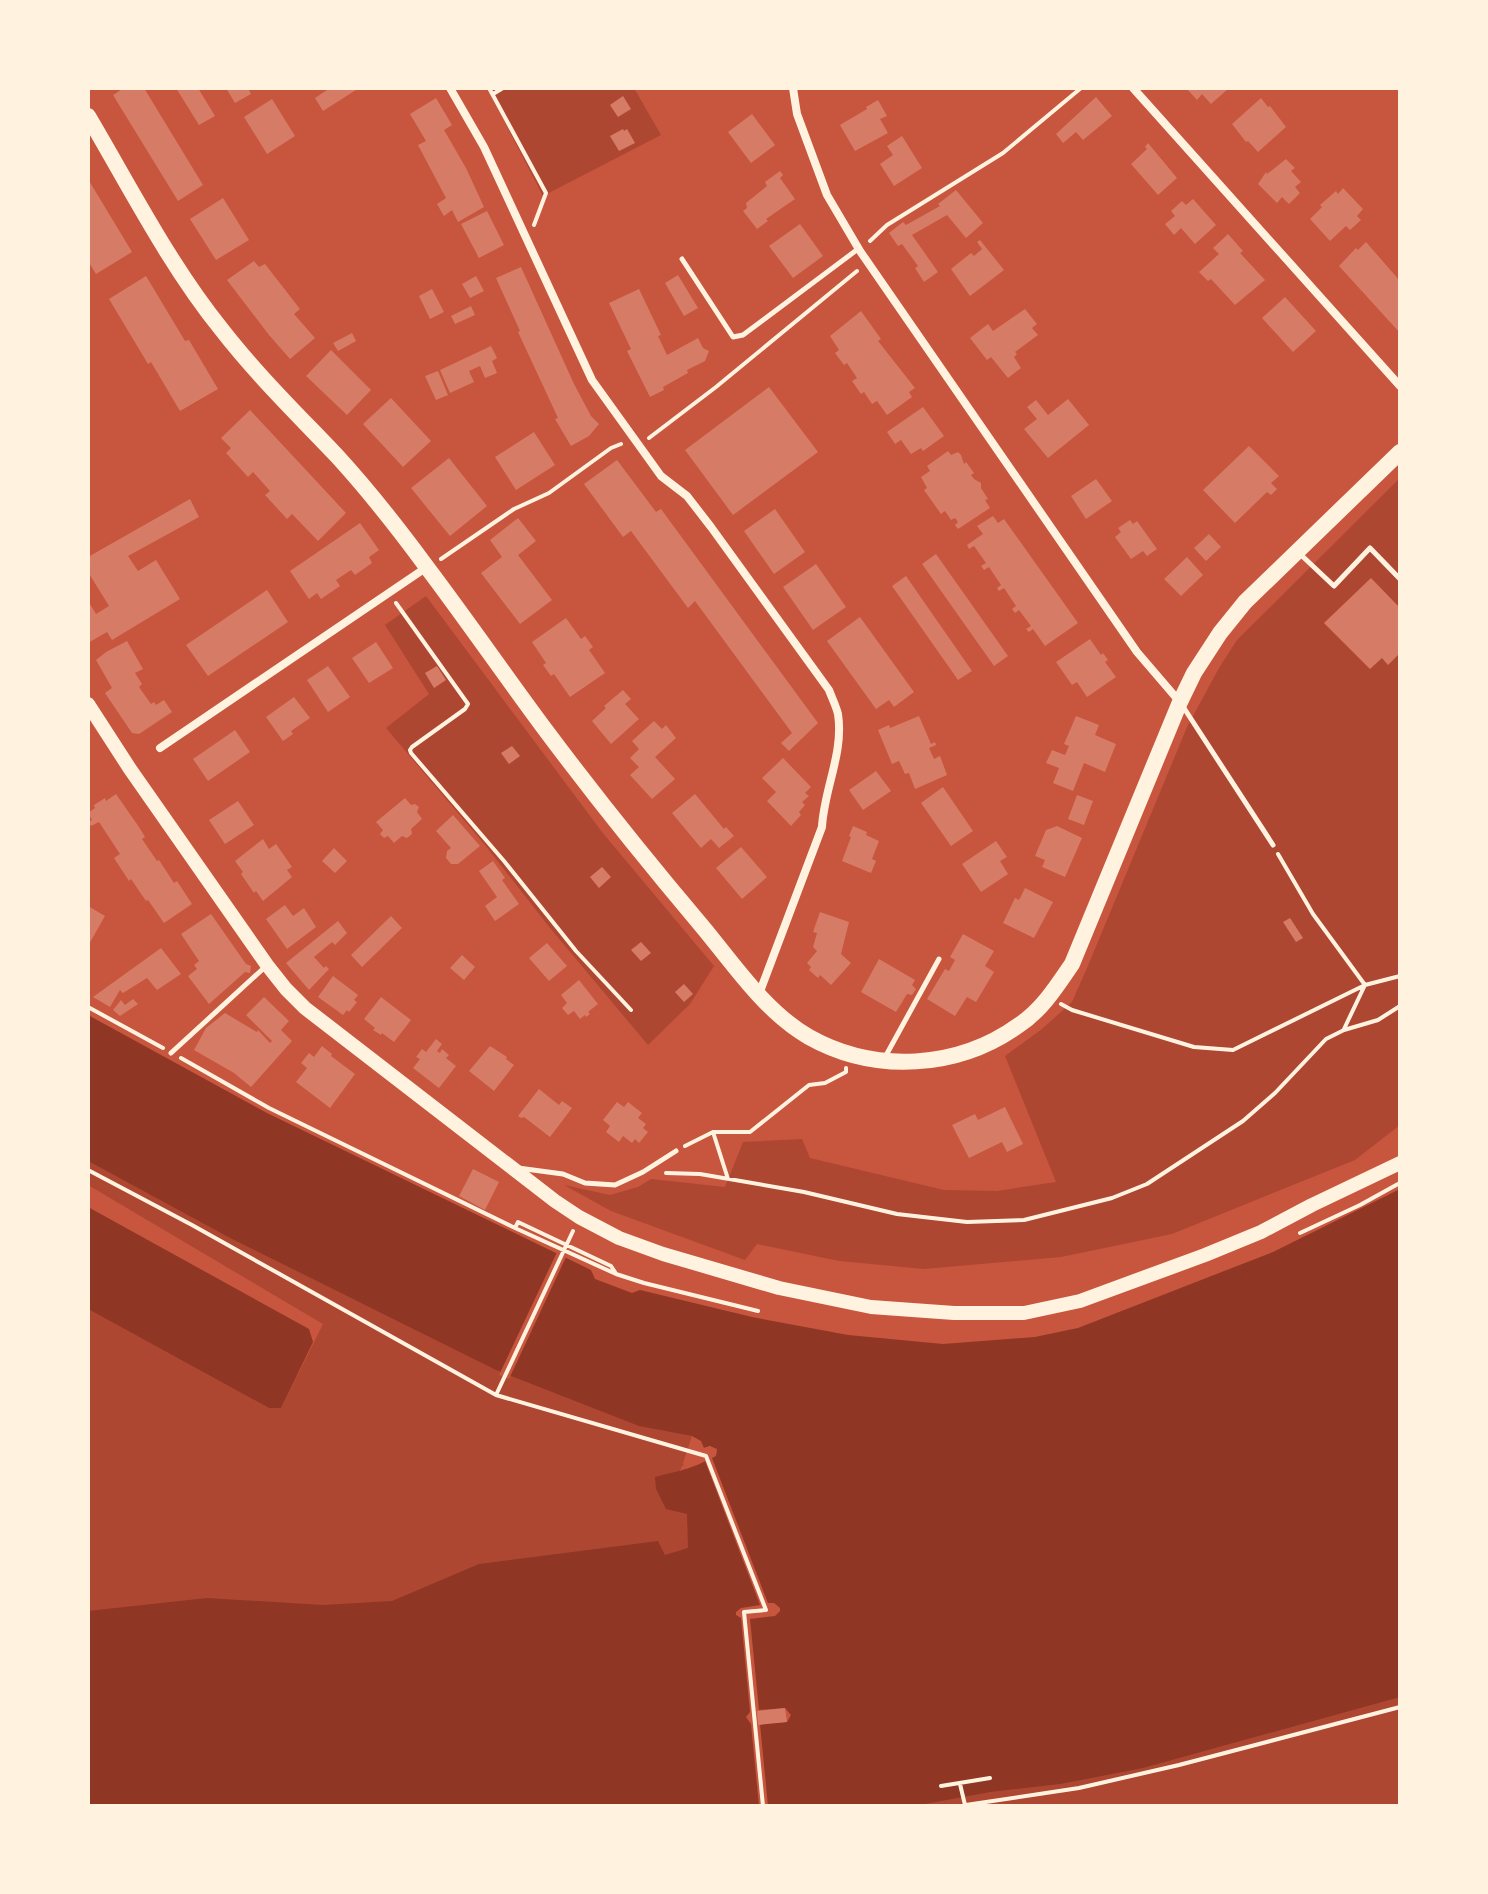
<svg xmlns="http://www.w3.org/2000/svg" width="1488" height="1894" viewBox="0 0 1488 1894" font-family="'Noto Sans',sans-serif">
<rect width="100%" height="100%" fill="#c8553d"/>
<path fill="#ae4732" d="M487 88H634L661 135 543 196Z
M1400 478V1125L1355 1160 1172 1234 1061 1257 924 1269 839 1261 757 1244 745 1260 611 1211 564 1185 610 1195 638 1187 651 1179 725 1187 743 1142 802 1139 810 1158 944 1190 997 1191 1056 1182 1005 1056 1042 1029 1072 1002 1090 961 1187 727 1219 668 1237 640Z
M426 596 602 832 714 966 690 1004 648 1045 550 928 485 845 386 728 429 694 385 625Z
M88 1161 228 1237 357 1301 669 1430 692 1436 683 1463 741 1591 1400 1369V1806H88V1309L269 1408H281L323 1324 88 1185Z"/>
<path fill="#8f3625" d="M88 1015 267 1113 591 1270 595 1279 632 1293 640 1290 752 1317 848 1335 943 1344 1035 1337 1078 1328 1273 1252 1400 1189V1697L1143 1768 1060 1784 990 1792 914 1806H88V1611L207 1598 323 1605 392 1601 479 1564 658 1541 665 1555 688 1548 687 1514 666 1509 656 1489 655 1477C674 1472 704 1467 717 1452L710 1446 704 1448 701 1441 692 1436 639 1426 496 1370 228 1237 88 1161Z
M88 1207 309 1329 313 1342 281 1408H269L88 1309Z"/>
<path fill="#c8553d" d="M558 1250 567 1255 509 1379 499 1375Z
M699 1446 704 1448 710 1446 717 1449 716 1456 712 1458 768 1603H774L780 1608V1611L775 1616 750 1619 759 1710 785 1708 791 1715 787 1722 760 1724 768 1806H759L751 1724 746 1717 750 1712 741 1618 736 1615V1612L741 1608 760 1605 705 1461 680 1471 682 1466 712 1453 713 1451 710 1450 703 1451Z"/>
<path fill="#d67c66" d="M124 88H144L203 185 178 201 113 95Z
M176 88H198L215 116 199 125Z
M226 88H248L251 94 235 103Z
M330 88H359L323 111 315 98Z
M1186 88H1229L1211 104 1202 94 1197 100Z
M623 96 631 109 618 117 610 105Z
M1096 97 1112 116 1083 140 1076 132 1063 143 1056 134Z
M436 98 452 125 444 130 466 168 484 207 458 222 452 210 444 216 437 204 446 198 418 145 426 141 410 114Z
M1261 98 1268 107 1270 106 1286 127 1258 152 1248 141 1246 142 1232 124Z
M272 99 295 136 267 154 244 117Z
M878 100 887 116 880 119 888 133 855 151 840 125 867 109 866 107Z
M752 114 775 145 751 163 728 132Z
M623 129 624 131 627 129 635 143 619 151 610 136Z
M902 136 922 168 894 186 880 164 893 155 887 146Z
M1148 143 1177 178 1158 195 1131 164 1147 149 1145 147Z
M1286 159 1295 168 1291 171 1301 182 1295 187 1300 193 1289 204 1282 197 1277 203 1258 184 1266 172 1267 174Z
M780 171 783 175 780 178 795 199 766 219 768 221 757 229 743 211 747 208 746 203 767 186 765 182Z
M88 179 132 252 96 274 88 261Z
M1343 188 1363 209 1357 216 1361 220 1350 230 1346 226 1330 241 1310 219 1322 207 1320 205 1336 191 1338 194Z
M956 190 983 223 966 238 947 215 912 235 938 272 924 282 915 268 918 266 902 244 898 246 889 233 903 222 906 225 940 206 938 204Z
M223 198 249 240 216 260 190 219Z
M1193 199 1216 225 1195 244 1181 228 1174 235 1165 224 1175 216 1171 211 1182 201 1186 205Z
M487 211 504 245 479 258 461 224Z
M800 224 823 256 793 278 769 246Z
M1228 234 1243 251 1240 253 1265 280 1235 305 1211 279 1208 281 1199 272 1219 254 1213 248Z
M980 240 1004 270 970 296 951 269 971 253 974 256 982 249 977 242Z
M1366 242 1400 281V333L1339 266 1356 248 1358 250Z
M254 261 259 267 265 264 300 309 294 314 315 338 290 359 269 335 227 280Z
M521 267 574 384 591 416 599 424 589 436 571 446 555 419 558 418 518 332 520 331 496 278Z
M678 275 698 308 684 316 665 283Z
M146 276 185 341 189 340 218 389 180 411 151 362 148 364 109 299Z
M476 276 484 291 470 298 462 284Z
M432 289 444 312 430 319 419 296Z
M639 289 661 335 658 336 667 355 698 338 703 348 709 351 705 361 687 370 688 373 663 387 664 390 650 397 627 351 631 349 609 303Z
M1285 297 1316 331 1293 352 1262 318Z
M471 306 475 315 455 324 451 316Z
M1025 309 1037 324 1032 328 1038 335 1015 352 1017 354 1014 357 1021 368 1008 378 991 357 987 360 970 338 988 324 993 331Z
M861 311 881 339 878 341 915 388 909 392 912 397 887 415 877 401 872 404 864 392 861 394 852 381 857 378 847 363 844 365 835 353 839 350 830 336Z
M352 333 356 341 338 351 333 343Z
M491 346 497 358 492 361 497 373 485 378 480 366 469 371 474 382 450 393 440 370Z
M331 350 371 390 347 415 306 376Z
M438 371 448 395 436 400 425 376Z
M769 387 818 452 733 515 685 450Z
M391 398 431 441 403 467 363 424Z
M1068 399 1089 425 1048 458 1024 429 1037 419 1027 407 1036 400 1048 415Z
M923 407 944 436 923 451 921 448 911 454 901 440 895 444 887 432Z
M250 410 346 513 318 541 292 514 287 519 265 495 270 491 253 472 248 477 226 453 231 448 221 438Z
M534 432 555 465 516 490 495 457Z
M1249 446 1279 476 1271 483 1277 489 1271 495 1267 492 1235 523 1203 490Z
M948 451 951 455 958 452 961 455 964 464 966 462 974 473 971 475 974 479 981 483V488L988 499 985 500 990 508 958 529 955 525 958 522 955 518 951 520 945 511 941 514 924 490 927 488 921 477 930 471 927 466Z
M449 458 487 506 450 536 411 488Z
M617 460 656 512 661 509 818 723 789 751 781 743 792 733 695 601 688 608 631 531 623 537 584 484Z
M1096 479 1112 501 1086 519 1071 496Z
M190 499 199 517 128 556 138 571 156 560 180 599 112 640 107 632 88 643V601L96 614 109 606 88 572V557Z
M775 509 805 552 774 574 744 531Z
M993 516 998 523 1004 519 1078 623 1045 646 1033 629 1029 632 1026 629 1031 626 1019 610 1015 613 1012 609 1016 606 1004 588 999 591 997 588 1001 585 989 567 984 570 981 566 986 563 974 546 969 549 967 545 983 534 977 526Z
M518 518 536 541 518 555 552 600 520 624 481 573 502 557 490 540Z
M1130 520 1133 524 1137 521 1157 549 1147 556 1143 551 1131 559 1115 537 1121 532 1118 528Z
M360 523 379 550 369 557 372 563 355 575 351 570 336 580 340 586 321 599 317 593 309 599 290 571Z
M1209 534 1221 547 1206 561 1194 548Z
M936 554 1008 656 994 666 922 564Z
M1187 557 1203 575 1181 596 1164 579Z
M816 564 846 607 813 630 783 587Z
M906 576 972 671 958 680 892 586Z
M1371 578 1400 608V653L1388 665 1382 658 1370 669 1324 623Z
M267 590 288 622 208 676 186 645Z
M860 617 914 692 894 707 889 700 876 709 827 641Z
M566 618 581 639 585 636 593 647 589 650 605 673 570 697 554 674 551 676 543 665 546 663 532 642Z
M1090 639 1101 655 1103 653 1108 660 1105 662 1116 677 1087 697 1077 682 1072 685 1056 662Z
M127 641 143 669 135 673 142 684 139 687 151 704 154 702 156 705 164 700 172 712 139 734 132 733 105 693 112 688 96 660 106 652Z
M376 642 393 668 369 683 352 658Z
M328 666 350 697 328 712 307 680Z
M437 666 446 680 434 688 425 673Z
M623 690 631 699 625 704 639 719 611 744 592 721 606 708 604 706Z
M294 697 310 718 291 731 293 734 283 741 266 717Z
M919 716 931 744 935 742 936 745 929 748 934 759 940 756 947 775 915 789 909 773 905 774 899 761 892 764 878 730 889 725 890 728Z
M1076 716 1099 725 1095 735 1116 744 1105 772 1084 763 1073 791 1053 783 1059 768 1046 763 1052 750 1065 755 1069 746 1064 744Z
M654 721 662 729 666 725 676 738 655 757 675 779 652 799 630 775 639 767 630 758 639 749 632 741Z
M235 730 250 752 208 781 193 759Z
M512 746 520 756 509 764 501 753Z
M783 758 811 787 805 793 809 796 802 802 805 805 799 812 801 815 791 826 767 801 776 792 762 778Z
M876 771 891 791 863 810 849 790Z
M943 787 973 831 951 846 921 803Z
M116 794 139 827 145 837 142 839 157 861 159 860 174 883 177 881 192 904 164 923 148 900 146 901 131 879 129 881 114 858 120 854 99 822 91 826 88 822 92 820 88 813 95 808 94 805 105 798 106 801Z
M695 794 724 829 726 827 734 836 719 848 711 839 701 848 672 813Z
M1077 795 1093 801 1084 825 1068 819Z
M405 798 411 805 415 804 419 807 417 812 422 819 411 829 412 834 407 838 402 836 394 843 388 836 384 838 380 834 383 830 376 822Z
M238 801 254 825 225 844 209 820Z
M453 815 480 846 458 864H451L446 858 447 851 451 848 436 831Z
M853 826 867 832 866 835 879 841 872 859 876 861 871 873 842 861 851 837 849 836Z
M1057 826 1082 838 1065 877 1042 867 1045 860 1035 856 1046 830Z
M263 839 269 849 276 844 292 867 287 870 292 877 263 901 256 891 254 893 241 874 243 872 235 861Z
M996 841 1007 857 1000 861 1008 874 981 892 962 864Z
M741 847 767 877 742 899 716 868Z
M334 848 347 861 335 873 322 861Z
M493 861 505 878 502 880 519 904 495 921 485 906 497 897 479 871Z
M602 867 611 877 599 888 590 877Z
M1025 888 1053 902 1034 938 1003 923 1015 898 1019 900Z
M285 905 293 916 304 908 316 927 287 949 266 919Z
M88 906 105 916 88 946Z
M820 912 849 922 841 954 851 963 831 985 820 975 818 978 809 970 811 967 807 963 817 951 813 947 817 933 813 932Z
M211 914 246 964 251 966 250 973 245 972 209 1004 188 976 197 969 194 965 199 961 181 934Z
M391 916 402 928 362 967 351 955Z
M1290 918 1303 938 1296 942 1283 922Z
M338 921 347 933 335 945 332 942 314 957 324 968 326 966 329 969 309 990 286 963Z
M963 934 994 951 985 966 994 972 976 1002 967 997 955 1016 927 999 945 969 949 971 955 960 950 957Z
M641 942 651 953 641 961 631 950Z
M547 943 567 966 549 981 529 958Z
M161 948 181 974 157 990 147 978 123 993 120 990 110 1007 93 997Z
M462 955 475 967 464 980 450 968Z
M879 959 915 980 912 985 916 989 912 995 907 994 896 1012 861 992Z
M333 976 358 995 354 1000 357 1002 349 1012 347 1010 343 1015 318 997Z
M579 980 598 1004 588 1012 590 1014 586 1017 585 1015 580 1019 574 1011 568 1015 562 1008 567 1003 561 995Z
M684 984 693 994 684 1002 675 992Z
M264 997 289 1021 281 1030 292 1041 251 1087 234 1073 194 1050 206 1028 225 1013 257 1032 258 1030 270 1043 272 1041 246 1015Z
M381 997 411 1020 394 1042 382 1033 381 1035 373 1030 375 1028 364 1019Z
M133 999 138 1004 120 1016 113 1010 121 1000 125 1005Z
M436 1039 442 1044 437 1051 440 1053 442 1049 449 1055 446 1058 456 1066 439 1088 413 1068 420 1059 416 1057 422 1049 426 1052Z
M322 1046 332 1054 331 1056 355 1074 330 1108 296 1082 307 1068 301 1063 309 1053 314 1057Z
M490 1046 507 1057 506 1059 514 1065 494 1091 469 1071Z
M539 1089 559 1105 562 1101 572 1108 550 1137 524 1117 521 1118 518 1116Z
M617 1102 624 1107 628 1102 642 1113 638 1118 646 1124 643 1128 648 1132 639 1143 635 1139 632 1143 623 1136 619 1142 606 1132 610 1126 603 1120Z
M1005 1107 1023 1144 1007 1152 1002 1142 969 1158 952 1125 975 1114 978 1120Z
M473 1169 499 1182 485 1210 459 1196Z
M785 1708 787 1722 758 1725 757 1711Z"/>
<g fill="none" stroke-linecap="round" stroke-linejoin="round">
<path stroke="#fff3e0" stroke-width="4" d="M489 88 546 193 534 225
M493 94 503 88
M870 241 887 225 1003 153 1081 88
M649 438 716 387 857 271
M441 559 514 509 549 493 611 448 621 444
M396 603 468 704 465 709 412 747 410 750 411 753 504 861 576 951 631 1010
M1278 854 1313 914 1365 985
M1061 1004 1072 1010 1194 1047 1233 1050 1365 985 1400 976
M88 1007 163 1048
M1344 1029 1364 987
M181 1058 269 1108 515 1228 616 1274 644 1283 758 1311
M713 1132 728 1179
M685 1146 713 1132H750L809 1085 825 1083 846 1072V1068
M88 1170 192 1225 496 1395 706 1456 766 1610 744 1612 763 1806
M666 1173 700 1174 804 1192 897 1214 967 1222 1024 1220 1112 1198 1147 1184 1243 1121 1275 1093 1326 1039 1344 1030 1378 1020 1400 1006
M515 1228 518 1222 611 1266 615 1272
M1300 1233 1360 1205 1398 1184
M496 1395 573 1231
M960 1784 965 1805
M941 1786 990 1778
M959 1806 1079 1788 1179 1765 1400 1707"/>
<path stroke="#fff3e0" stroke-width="5" d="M682 259 733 337 743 335 858 249
M1300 554 1334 586 1370 548 1400 579
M1182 705 1273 845
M171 1053 265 967
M884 1059 939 959
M518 1168 563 1174 585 1183 615 1185 643 1172 676 1151"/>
<path stroke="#fff3e0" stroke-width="8" d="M450 88 484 147 592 380 661 476 687 496 711 527 829 690C832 698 836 706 838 714 844 753 824 789 822 827L759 994
M793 88 797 114 827 195 860 251 1137 652 1179 701
M1133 88 1400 386
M160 748 427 567"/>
<path stroke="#fff3e0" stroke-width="14" d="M88 704 130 769 267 965 286 989 305 1008 555 1201 579 1217 619 1238 663 1254 779 1288 871 1307 954 1313H1024L1080 1301 1205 1255 1261 1232 1312 1205 1400 1163"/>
<path stroke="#fff3e0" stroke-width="16" d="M88 116C130 187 170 266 222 330 257 375 298 415 337 456 369 491 398 528 426 566 466 619 504 674 544 728 594 795 647 861 701 925 733 963 764 1011 809 1037 875 1074 958 1069 1019 1025 1042 1010 1057 986 1072 964L1180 702 1194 673 1220 633 1245 602 1400 452"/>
</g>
<rect width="1488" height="1894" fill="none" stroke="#fff3e0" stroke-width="180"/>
</svg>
